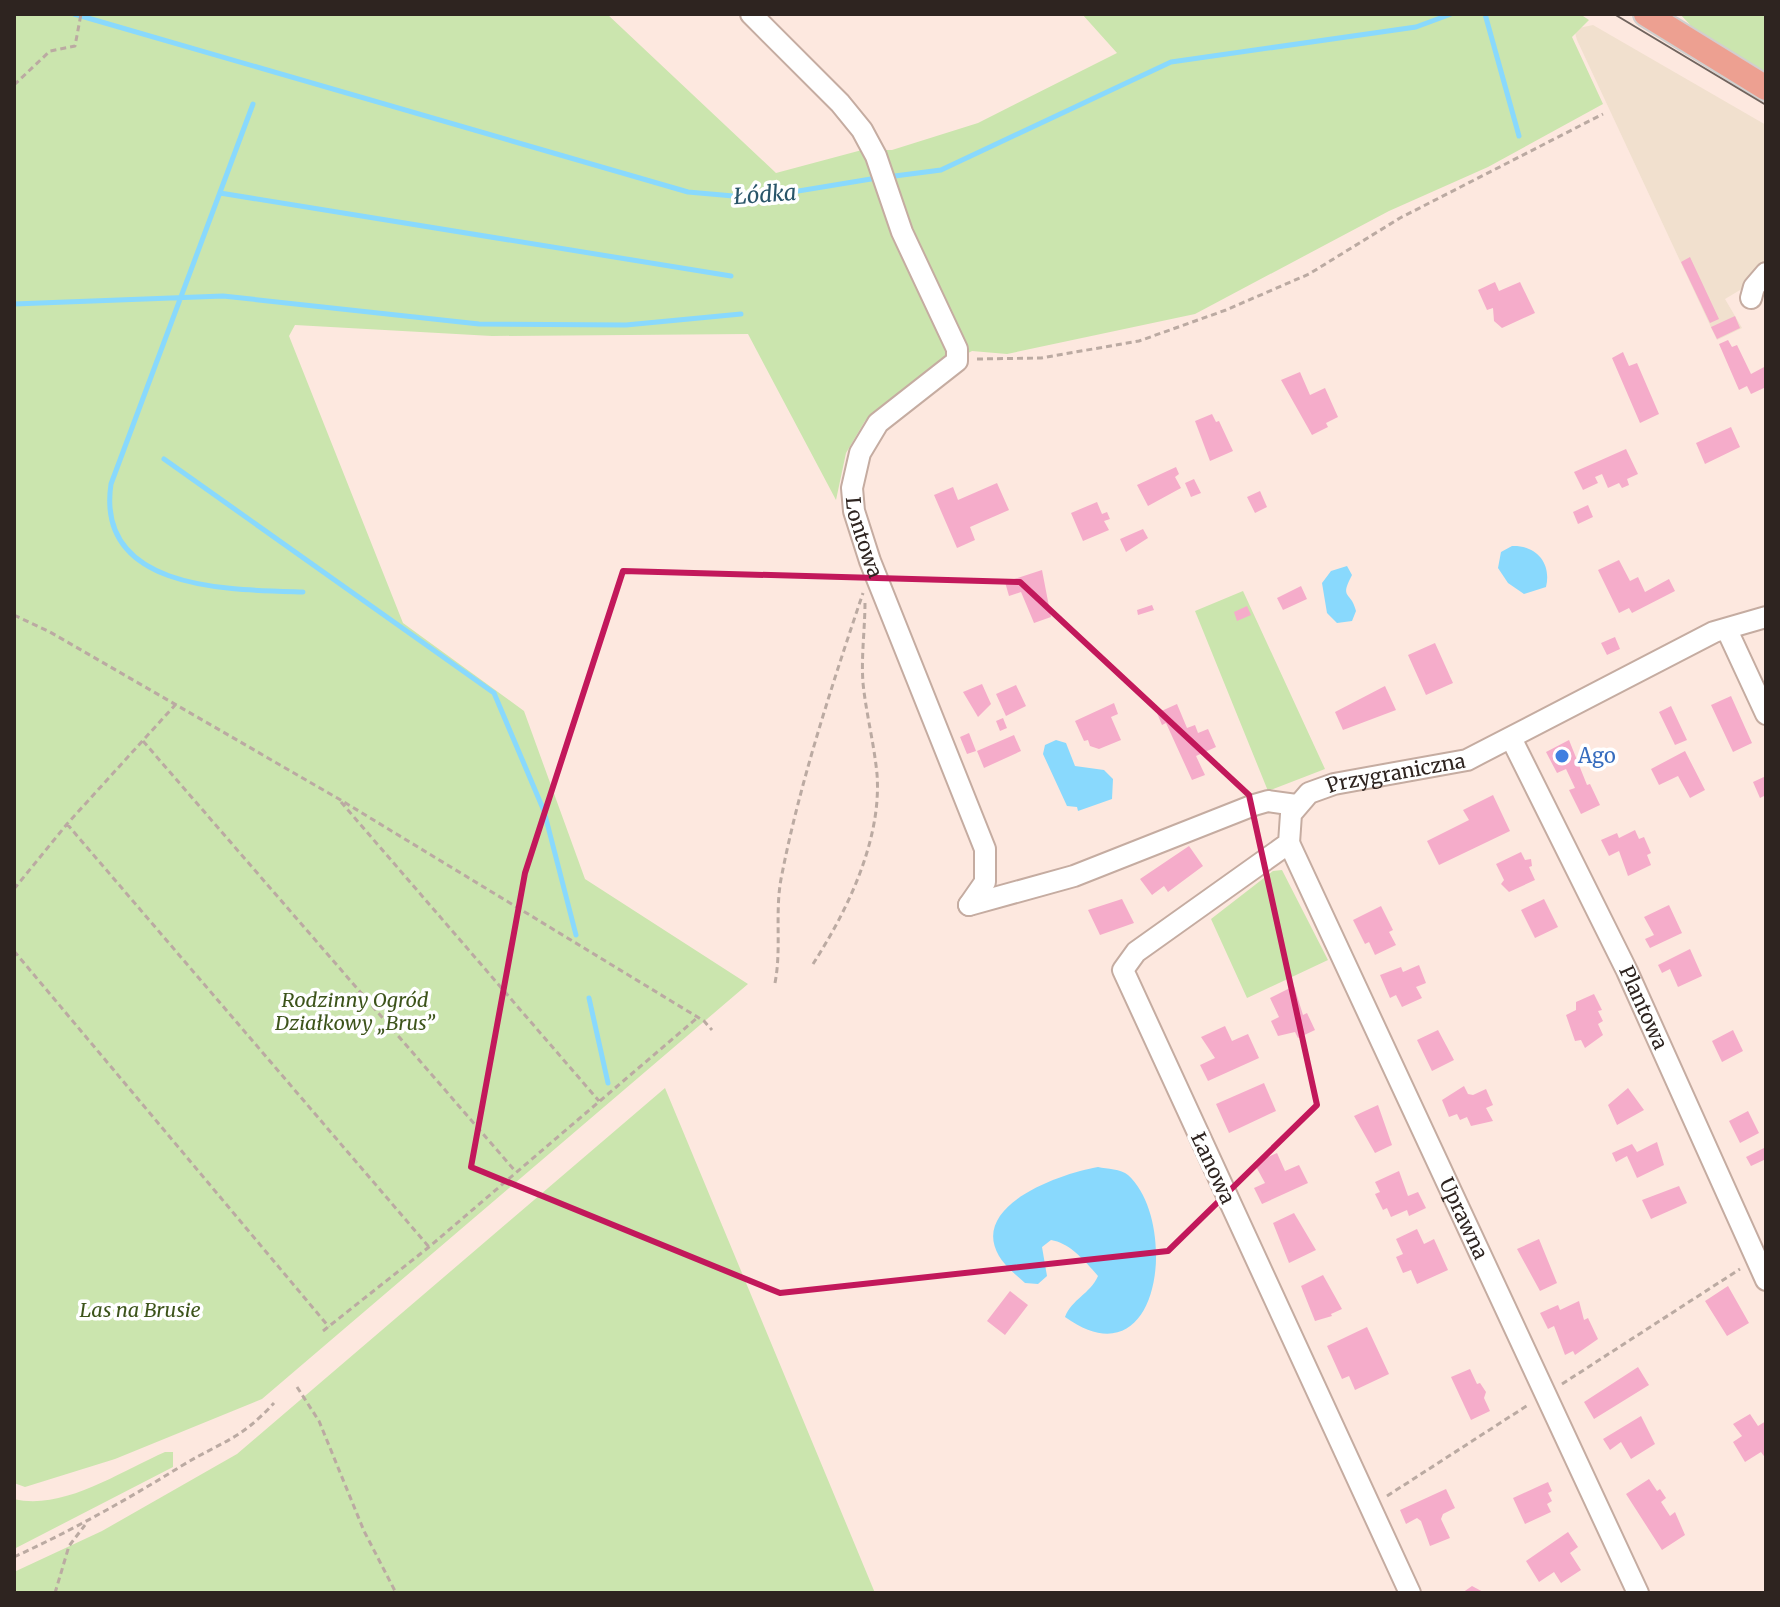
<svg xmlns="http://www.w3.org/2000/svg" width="1780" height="1607" viewBox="0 0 1780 1607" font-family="Merriweather,serif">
<rect width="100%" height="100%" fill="#fde8df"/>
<path fill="#f1e0ce" d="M1593 25 1766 125V259L1745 287 1725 299 1742 328 1717 340 1577 40 1574 29Z"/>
<path fill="#cbe5ae" d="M14 14H607L776 173 862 150H892L978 123 1117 53 1082 14H1580L1589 20 1572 37 1603 104 1488 167 1389 211 1195 314 1007 354 972 351 929 374 865 421 846 453 836 500 748 334 492 336 295 325 289 336 403 623 524 711 585 879 748 984 262 1399 115 1459 25 1487 14 1483Z
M1680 14H1766V75L1694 29Z
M1243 591 1325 769 1268 791 1195 611Z
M1282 870 1328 960 1247 998 1211 919 1273 871Z
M665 1088 875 1593H14V1572L102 1531 237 1454Z
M165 1452H173V1467L14 1549V1499C63 1511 121 1471 165 1452Z"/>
<path fill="#89d9fd" d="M1512 546C1535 545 1552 562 1546 587L1524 594 1508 583 1498 568 1501 552Z
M1347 566 1352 575C1339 600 1351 590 1356 611L1352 621 1337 623 1327 613 1322 583 1331 571Z
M1056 740 1066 743 1075 766 1104 770 1113 779 1112 799 1078 811 1077 807 1067 806 1043 754 1045 745Z
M1098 1167C1107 1169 1121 1169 1128 1175 1179 1221 1162 1386 1065 1317 1072 1299 1090 1294 1098 1276 1085 1261 1070 1243 1051 1240L1042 1247 1047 1276 1038 1284 1025 1283C1016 1275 1005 1266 999 1256 969 1205 1062 1173 1098 1167Z"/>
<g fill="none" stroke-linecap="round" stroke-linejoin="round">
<path stroke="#89d9fd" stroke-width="5" d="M74 14 688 192 756 198 877 178
M1485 14 1519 136
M253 104 111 484C95 591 230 590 303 592
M887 177 941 170 1171 62 1416 27 1451 14
M220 193 731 276
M14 304 223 296 479 324 626 325 741 314
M164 459 494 693 544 811 576 935
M589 998 608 1083"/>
</g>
<path fill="#f5acca" d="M1690 257 1719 319 1710 323 1681 262Z
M1495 282 1499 291 1520 282 1535 313 1502 328 1494 321 1493 308 1487 310 1478 290Z
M1735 316 1740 328 1717 339 1711 327Z
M1728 340 1732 347 1737 345 1751 374 1766 366V387L1751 394 1747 386 1739 390 1719 344Z
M1623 352 1629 366 1637 363 1659 414 1640 423 1612 358Z
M1300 372 1310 395 1325 388 1338 417 1326 423 1328 427 1312 435 1281 380Z
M1212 414 1216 422 1219 421 1233 451 1210 461 1195 421Z
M1731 427 1740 447 1705 464 1696 443Z
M1626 449 1638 474 1627 479 1629 485 1622 488 1619 483 1608 488 1602 474 1595 477 1598 483 1583 490 1574 472Z
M1176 467 1179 474 1175 477 1181 488 1148 506 1137 485Z
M1194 479 1201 493 1191 497 1185 483Z
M997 483 1009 510 970 527 975 540 957 548 934 495 953 487 958 500Z
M1260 491 1267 507 1255 513 1247 497Z
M1097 502 1102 514 1107 512 1110 519 1104 521 1109 530 1083 541 1071 513Z
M1588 505 1593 517 1578 524 1573 512Z
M1143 529 1148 538 1126 552 1120 539Z
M1619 560 1630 581 1638 577 1645 592 1669 579 1675 591 1632 613 1629 608 1619 613 1598 570Z
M1042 570 1051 617 1034 623 1021 592 1009 596 1005 582Z
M1301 586 1307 599 1283 610 1277 598Z
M1152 605 1154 610 1138 615 1137 610Z
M1247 606 1251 615 1237 621 1234 612Z
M1615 637 1620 649 1607 655 1601 643Z
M1435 643 1453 683 1426 695 1408 655Z
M982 684 991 704 978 717 963 692Z
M1016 685 1026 706 1006 716 996 694Z
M1385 686 1396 710 1343 730 1335 712Z
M1731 696 1752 743 1733 752 1711 705Z
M1114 703 1118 714 1111 717 1121 740 1099 749 1090 746 1088 740 1084 741 1075 721Z
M1177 704 1187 728 1195 725 1198 733 1208 729 1216 747 1196 756 1205 775 1192 780 1166 723 1162 725 1157 713Z
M1671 706 1687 740 1675 745 1659 712Z
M1003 718 1007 728 1000 731 996 721Z
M969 733 976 751 967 754 960 737Z
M1014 735 1021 751 984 768 977 751Z
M1569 740 1587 785 1590 784 1600 805 1581 814 1569 790 1575 788 1566 769 1557 773 1546 752Z
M1685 751 1705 790 1690 798 1678 776 1659 785 1651 769Z
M1766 776V795L1760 798 1753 782Z
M1493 795 1510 831 1439 865 1427 841 1469 820 1463 810Z
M1635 830 1639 839 1644 837 1651 853 1647 855 1651 865 1628 876 1619 851 1609 856 1601 840 1617 833 1619 838Z
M1189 846 1203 866 1168 892 1164 886 1152 895 1140 879Z
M1521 852 1525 860 1531 859 1532 866 1529 867 1535 880 1509 892 1501 884 1504 880 1496 864Z
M1122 899 1134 923 1100 935 1088 910Z
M1544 899 1558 927 1535 938 1521 910Z
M1669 905 1682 933 1650 948 1645 939 1654 935 1644 917Z
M1381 906 1393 930 1389 932 1396 945 1375 955 1369 942 1365 944 1353 920Z
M1690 949 1702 976 1678 987 1670 969 1662 973 1658 965Z
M1419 965 1426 983 1416 987 1422 998 1402 1007 1396 995 1390 998 1380 975 1401 967 1403 972Z
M1294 986 1303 1015 1307 1013 1315 1030 1298 1038 1295 1032 1278 1036 1271 1021 1279 1017 1270 998Z
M1594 994 1602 1010 1598 1011 1603 1021 1598 1024 1603 1035 1585 1048 1581 1040 1575 1041 1566 1015 1576 1010V1002Z
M1225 1026 1232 1041 1248 1034 1259 1058 1208 1081 1200 1065 1215 1058 1201 1037Z
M1438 1030 1454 1060 1432 1071 1417 1040Z
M1733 1030 1743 1051 1722 1062 1712 1041Z
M1264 1083 1276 1111 1229 1133 1216 1104Z
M1464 1086 1468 1094 1473 1095 1486 1089 1493 1105 1486 1108 1493 1121 1471 1126 1467 1117 1460 1120 1457 1114 1449 1117 1442 1100Z
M1628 1088 1644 1110 1617 1125 1608 1105Z
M1378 1105 1392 1145 1375 1153 1354 1116Z
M1748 1111 1759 1133 1740 1143 1729 1121Z
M1657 1142 1664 1165 1637 1178 1627 1156 1616 1162 1612 1153 1632 1144 1637 1152Z
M1766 1147V1159L1751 1166 1746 1157Z
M1277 1153 1285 1171 1299 1165 1308 1183 1262 1204 1254 1188 1265 1183 1254 1163Z
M1399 1171 1408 1196 1418 1192 1426 1208 1409 1216 1407 1210 1391 1217 1387 1208 1383 1210 1375 1194 1380 1192 1375 1182Z
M1679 1186 1687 1203 1651 1219 1642 1200Z
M1294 1213 1316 1250 1289 1263 1273 1223Z
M1417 1229 1424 1244 1434 1239 1448 1270 1417 1284 1411 1270 1403 1273 1396 1257 1403 1254 1396 1239Z
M1539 1239 1557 1283 1540 1291 1517 1249Z
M1323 1275 1342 1309 1331 1314 1332 1316 1315 1321 1301 1286Z
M1728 1286 1749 1323 1727 1336 1705 1301Z
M1010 1291 1028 1305 1005 1335 987 1321Z
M1579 1301 1584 1320 1588 1318 1598 1339 1575 1355 1573 1351 1565 1355 1554 1326 1548 1329 1540 1313 1558 1305 1560 1310Z
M1367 1327 1389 1374 1355 1390 1349 1376 1342 1379 1327 1346Z
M1638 1367 1649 1385 1594 1419 1584 1402Z
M1470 1369 1477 1384 1480 1383 1486 1392 1484 1398 1490 1411 1471 1420 1451 1377Z
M1750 1414 1758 1426 1766 1421V1459L1761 1452 1745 1462 1733 1442 1742 1436 1733 1424Z
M1641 1416 1655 1444 1631 1459 1621 1442 1610 1450 1603 1439Z
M1649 1479 1657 1491 1660 1489 1666 1498 1661 1502 1670 1516 1675 1512 1685 1535 1662 1550 1626 1494Z
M1548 1482 1552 1491 1548 1493 1552 1501 1547 1504 1551 1512 1525 1524 1513 1498Z
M1446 1489 1455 1508 1443 1514 1441 1519 1450 1538 1430 1546 1421 1521 1417 1518 1406 1524 1400 1510Z
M1568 1532 1578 1547 1570 1553 1581 1570 1561 1583 1554 1572 1539 1582 1526 1561Z
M1472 1586 1485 1593H1462Z"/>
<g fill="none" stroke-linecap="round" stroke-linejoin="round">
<g stroke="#c5aca1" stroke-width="24">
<g id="minor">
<path id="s1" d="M751 14 840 103 862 130 876 156 902 232 957 349V361L878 423 860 453 852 488 854 511 870 561 985 849V882L969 905"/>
<path d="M1751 298 1754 287 1766 273"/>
<path d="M1727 630 1766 714"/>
<path id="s2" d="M1512 740 1627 971 1766 1280"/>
<path id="s3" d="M1289 843 1638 1593"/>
<path d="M969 905 1074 876 1254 805 1268 801 1296 805"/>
<path id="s4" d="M1410 1593 1123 970 1136 952 1289 843 1291 814 1309 793 1334 784 1467 760 1714 632 1766 617"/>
</g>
</g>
<g stroke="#d1cfce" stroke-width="28">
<path id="major" d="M1646 14 1766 88"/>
</g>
<path stroke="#bbaaa2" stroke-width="3" stroke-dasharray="6 4" stroke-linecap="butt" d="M14 85 50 51 75 46 81 14
M977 359 1041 358 1139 341 1226 310 1309 274 1400 218 1603 114
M14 615 50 632 339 799 704 1021 712 1030
M143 741 516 1172
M341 802 599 1101
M67 824 429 1247
M14 889 67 824 176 704
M14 951 329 1327
M813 964C847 911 882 840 877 774 874 743 866 713 863 683 861 656 865 629 865 602
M775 983C782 947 774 911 782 874 800 782 833 682 863 593
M323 1331 429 1247 697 1018
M1562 1384 1740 1269
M297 1387 319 1421 364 1531 396 1593
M1387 1496 1528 1405
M14 1557C73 1530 128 1499 183 1465 223 1441 240 1440 274 1403
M55 1593 69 1546 85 1525"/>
<use href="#minor" stroke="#fff" stroke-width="20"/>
<use href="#major" stroke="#eda091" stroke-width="24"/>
<path stroke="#70635d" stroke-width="2" d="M1614 14 1766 105"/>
</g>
<path fill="none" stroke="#c2185b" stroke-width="6" stroke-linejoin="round" d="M623 571 1020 582 1249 795 1317 1105 1168 1251 780 1293 471 1167 525 873Z"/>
<circle fill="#3f7fe0" stroke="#fff" stroke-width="3" cx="1562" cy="756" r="8"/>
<g text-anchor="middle" stroke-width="7" stroke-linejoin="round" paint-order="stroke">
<g font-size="20" fill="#2e2420" stroke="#fff">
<text dy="7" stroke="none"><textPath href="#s1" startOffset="634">Lontowa</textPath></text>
<text dy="7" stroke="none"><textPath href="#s4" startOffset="1042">Przygraniczna</textPath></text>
<text dy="7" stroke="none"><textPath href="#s2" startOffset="298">Plantowa</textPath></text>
<text transform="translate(1213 1168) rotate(65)" y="7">Łanowa</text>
<text dy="7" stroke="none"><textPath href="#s3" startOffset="414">Uprawna</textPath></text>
</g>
<g font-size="20" fill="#366cbe" stroke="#fff" text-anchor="start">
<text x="1578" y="763">Ago</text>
</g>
<g font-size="20" font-style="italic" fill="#3d541b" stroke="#fff">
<text x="355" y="1007">Rodzinny Ogród<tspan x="355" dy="23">Działkowy „Brus”</tspan></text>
<text x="140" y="1317">Las na Brusie</text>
</g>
<g font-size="22" font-style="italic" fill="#295569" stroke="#fff">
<text transform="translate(765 194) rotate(-4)" y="8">Łódka</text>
</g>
</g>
<rect width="1780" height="1607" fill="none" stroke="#2e2420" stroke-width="32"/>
</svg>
